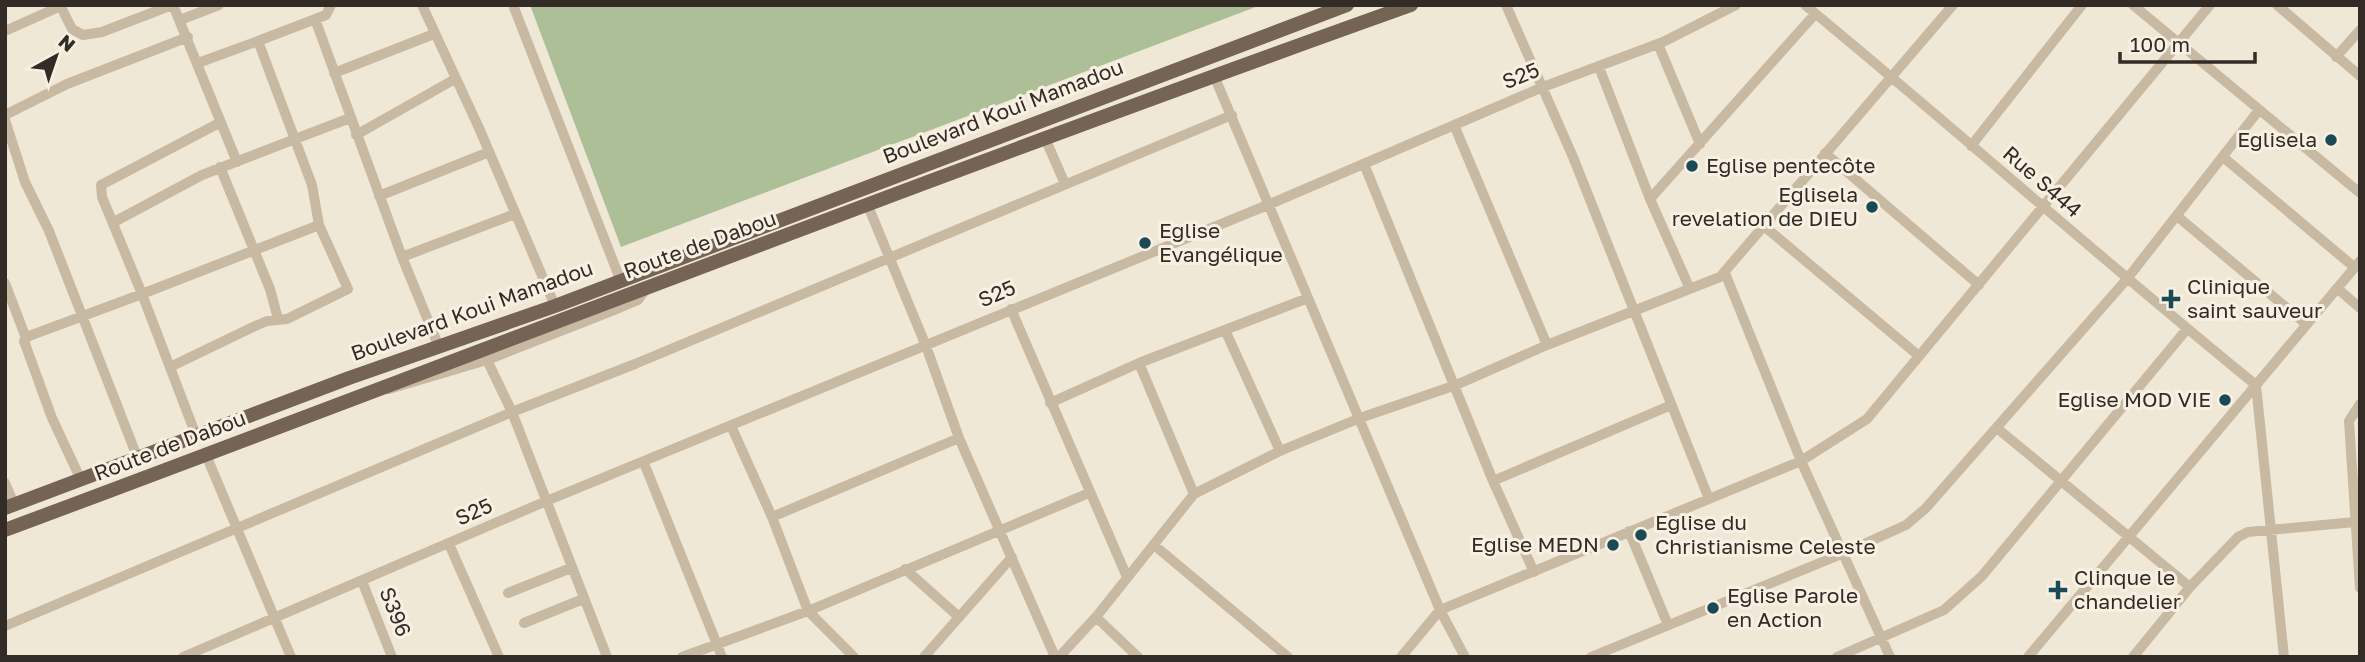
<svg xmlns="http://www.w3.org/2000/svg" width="2365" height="662" viewBox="0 0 2365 662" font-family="'Golos Text',sans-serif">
<rect width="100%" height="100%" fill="#f0e8d7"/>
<path fill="#adbf97" d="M530 5H1261L621 247Z"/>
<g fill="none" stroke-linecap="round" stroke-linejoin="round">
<path stroke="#c8b9a3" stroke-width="10" d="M60 5 72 29 83 35 102 32 172 5
M173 5 237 162
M422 5 479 128 555 306
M513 5 620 279
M1506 5 1573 157 1709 499
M1805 5C1957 130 2103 261 2256 385L2284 657
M2133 5 2360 193
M2277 5 2360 76
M315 19 402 257 439 347
M180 20 219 5
M5 31 61 6
M1658 44 1700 144
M2336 57 2360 30
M198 63 258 41
M1599 67 1650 199 1690 289
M334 73 434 34
M1215 78 1440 610 1465 657
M5 115 67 84 188 37
M5 120 25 182 49 231 138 459
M221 122 101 185 102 197 142 294 319 225
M1454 125 1547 345
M356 135 455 79
M1045 138 1065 184
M1971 146 2082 5
M1825 153 1979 285
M2223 157 2354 267
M1364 164 1493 481 1534 572
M220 167 270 289 278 319
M379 196 489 152
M1650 199 1815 14
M868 206 926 346 959 438 1055 657
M2177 216 2306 324
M114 222 202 175 350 118
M1765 227 1919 356
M402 257 515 214
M1725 273 1801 461 1890 657
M5 283 26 338
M2337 288 2360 308
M1011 309 1127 577
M1225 330 1280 451
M487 360 512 412 607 657
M1139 363 1194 494
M170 367 253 327 267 321 287 319 348 289 319 225 312 185 258 41 326 15 331 5
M389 389 487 360 614 310 638 300 646 289
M1050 403 1139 363 1308 298
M2360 404 2349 421 2360 588
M732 428 772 517 808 611 854 657
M1998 429 2190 587
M206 455 291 657
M644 463 722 657
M81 480 52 418 24 341 29 336 142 294 197 438
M1493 481 1669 406
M5 483 14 504
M772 517 959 438
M1629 531 1668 625
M449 544 499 657
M1154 545 1288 657
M905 569 959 617
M362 581 392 657
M508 593 571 568
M1096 617 1138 657
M524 623 583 599
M5 626 512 412 635 364 1232 115
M183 657 544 502 1270 204 1543 87 1663 42 1736 5
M682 657 808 611 1089 493
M924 657 1012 557
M1059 657 1096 617 1194 494 1280 451 1360 418 1456 385 1547 345 1720 277 1953 5
M1401 657 1440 610 1801 461 1867 419 2210 5
M1591 657 1844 553 1906 525 1925 509 2127 279 2259 110
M1837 657 1944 610 1982 576 2187 329
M2028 657 2360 261
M2133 657 2190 587 2238 537 2248 532 2355 522 2360 517"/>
<path stroke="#756456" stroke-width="14" d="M5 508 349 378 555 306 1347 5
M5 530C474 355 940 173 1411 5"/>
</g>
<g fill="#1b4954" stroke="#f8f1e3" stroke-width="2.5">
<circle cx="2331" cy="140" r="7"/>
<circle cx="1692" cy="166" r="7"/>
<circle cx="1872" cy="207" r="7"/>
<circle cx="1145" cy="243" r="7"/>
<path d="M2167.5 288.5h7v7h7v7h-7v7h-7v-7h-7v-7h7z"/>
<circle cx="2225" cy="400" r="7"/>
<circle cx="1641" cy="535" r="7"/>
<circle cx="1613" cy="545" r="7"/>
<path d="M2054.5 579.5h7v7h7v7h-7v7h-7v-7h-7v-7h7z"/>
<circle cx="1713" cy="608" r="7"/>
</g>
<g text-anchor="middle" stroke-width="6" stroke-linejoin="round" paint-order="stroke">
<g font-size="21" fill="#332b25" stroke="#f8f1e3">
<text transform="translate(1521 76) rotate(-22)" y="7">S25</text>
<text transform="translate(1003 112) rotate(-21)" y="7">Boulevard Koui Mamadou</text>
<text transform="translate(2042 182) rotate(41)" y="7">Rue S444</text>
<text transform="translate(700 245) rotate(-20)" y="7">Route de Dabou</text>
<text transform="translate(997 294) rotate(-23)" y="7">S25</text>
<text transform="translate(472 311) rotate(-20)" y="7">Boulevard Koui Mamadou</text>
<text transform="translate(170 446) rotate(-21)" y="7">Route de Dabou</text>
<text transform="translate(474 512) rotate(-24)" y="7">S25</text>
<text transform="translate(395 612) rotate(68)" y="7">S396</text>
</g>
<g font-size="21" fill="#332b25" stroke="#f8f1e3" text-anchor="start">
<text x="2317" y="147" text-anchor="end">Eglisela</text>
<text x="1706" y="173">Eglise pentecôte</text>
<text x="1858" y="202" text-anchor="end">Eglisela<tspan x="1858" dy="24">revelation de DIEU</tspan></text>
<text x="1159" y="238">Eglise<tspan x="1159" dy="24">Evangélique</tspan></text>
<text x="2187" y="294">Clinique<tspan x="2187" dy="24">saint sauveur</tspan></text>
<text x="2211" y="407" text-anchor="end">Eglise MOD VIE</text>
<text x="1655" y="530">Eglise du<tspan x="1655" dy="24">Christianisme Celeste</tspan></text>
<text x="1599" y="552" text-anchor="end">Eglise MEDN</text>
<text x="2074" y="585">Clinque le<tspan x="2074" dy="24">chandelier</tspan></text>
<text x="1727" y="603">Eglise Parole<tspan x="1727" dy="24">en Action</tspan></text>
</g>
</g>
<rect width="2365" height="662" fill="none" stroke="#332b25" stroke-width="14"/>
<g transform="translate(56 56) rotate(40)" stroke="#f8f1e3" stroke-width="5" paint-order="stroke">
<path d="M0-5L12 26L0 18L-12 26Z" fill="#332b25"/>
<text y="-10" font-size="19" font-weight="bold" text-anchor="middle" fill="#332b25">N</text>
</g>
<path d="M2120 52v10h135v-10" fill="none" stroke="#332b25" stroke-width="3.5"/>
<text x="2130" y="52" font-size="21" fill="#332b25" stroke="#f8f1e3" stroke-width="5" paint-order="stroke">100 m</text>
</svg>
